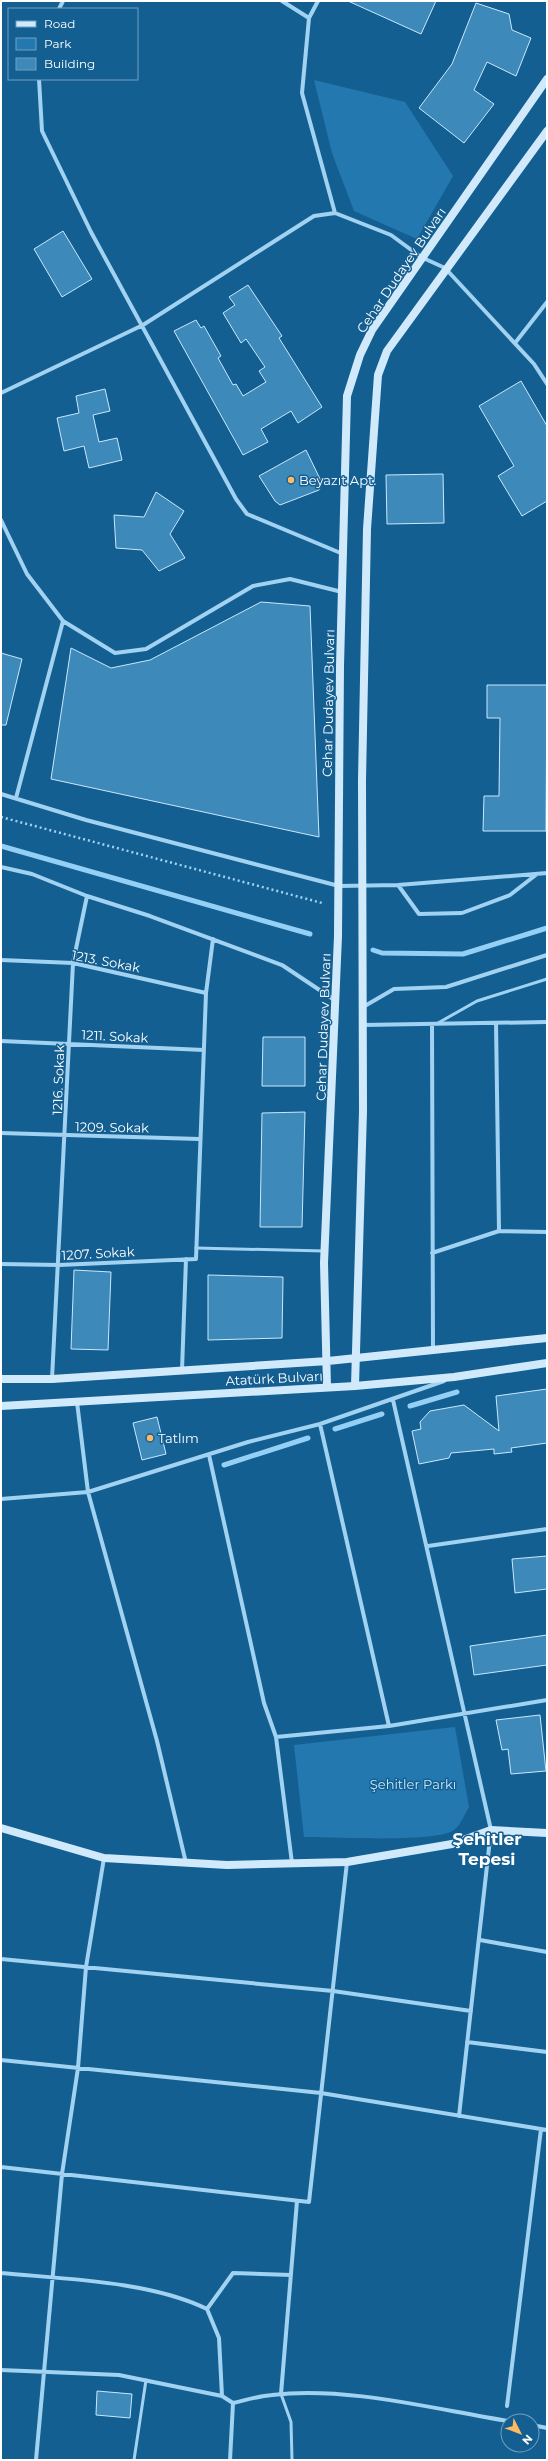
<svg xmlns="http://www.w3.org/2000/svg" width="548" height="2461" viewBox="0 0 548 2461" font-family="Montserrat,sans-serif">
<rect width="100%" height="100%" fill="#145f92"/>
<path fill="#2379af" d="M314 80 405 102 453 176 417 239 354 211 332 153Z
M455 1727 469 1807C465 1813 461 1825 454 1830 437 1843 331 1837 304 1837L294 1745Z"/>
<g fill="none" stroke-linecap="round" stroke-linejoin="round">
<path stroke="#94d0f5" stroke-width="5" d="M1 846 310 934
M373 950 382 953 463 954 547 928
M410 1406 457 1392
M335 1429 382 1414
M224 1465 308 1438"/>
</g>
<path fill="#3d89ba" stroke="#c9e8fc" d="M348 1H436L421 34Z
M476 3 509 14 512 30 531 38 516 76 487 62 474 90 494 104 464 143 419 108 452 64Z
M63 231 92 279 62 297 34 249Z
M248 285 282 336 279 338 322 407 298 423 291 411 261 429 268 442 243 455 174 331 196 320 201 328 204 326 221 356 218 358 233 385 236 384 243 396 266 382 259 371 265 367 246 339 241 343 223 313 235 305 229 297Z
M521 381 547 426V501L522 516 498 476 514 466 479 406Z
M105 389 110 411 93 415 99 442 117 438 122 460 89 468 84 446 64 451 57 418 79 413 76 396Z
M306 450 322 483 319 490 280 505 275 501 259 476Z
M443 474 444 523 387 524 386 475Z
M156 492 184 511 170 534 185 558 159 571 142 550 116 548 114 515 144 517Z
M261 602 310 606 319 837 51 779 71 648 111 668 150 660Z
M1 653 22 659 6 725H1Z
M487 685H547L546 831H483L484 796H499L500 718H487Z
M263 1037H305V1086H262Z
M305 1112 302 1227H260L262 1113Z
M74 1270 111 1272 108 1350 71 1349Z
M208 1275 283 1277 282 1338 208 1340Z
M547 1389V1443L511 1448 512 1452 494 1454V1449L451 1453 449 1458 419 1464 412 1431 421 1429 420 1422 430 1411 464 1405 499 1431 496 1396Z
M157 1417 166 1454 142 1460 133 1423Z
M547 1556V1589L515 1593 512 1559Z
M547 1635V1665L474 1675 470 1646Z
M540 1715 546 1771 511 1774 508 1749 502 1750 496 1720Z
M97 2391 132 2394 130 2418 96 2415Z"/>
<g fill="none" stroke-linecap="round" stroke-linejoin="round">
<path stroke="#a2d2f1" stroke-width="2.5" stroke-dasharray="2 3" stroke-linecap="butt" d="M1 817 322 903"/>
<path stroke="#a2d2f1" stroke-width="3" d="M438 1023 477 1001 547 979
M196 1248 324 1251
M281 2394 291 2422 292 2460
M134 2460 146 2380"/>
<path stroke="#a2d2f1" stroke-width="4" d="M282 1 309 18
M318 1 309 18 302 93 335 213
M59 9 63 1
M39 79 42 131 91 232 236 499 247 514 343 554
M515 343 547 302
M1 393 143 325 314 216 335 213 391 235 421 257 445 268 534 364 547 384
M1 520 27 574 63 621 115 653 146 649 253 586 290 579 342 592
M1 794 86 820 339 886 398 885 547 873
M16 798 63 621
M1 867 32 874 87 896 150 916 282 965 336 1001
M398 885 419 914 462 913 510 895 537 874
M1 960 73 963 206 993
M363 1007 394 989 446 987 547 955
M496 1023 499 1231
M432 1024 433 1350
M363 1025 547 1022
M1 1041 204 1050
M1 1133 199 1139
M432 1253 499 1231 547 1232
M1 1264 59 1265 196 1259 206 993 213 939
M182 1370 186 1259
M52 1379 73 963 87 896
M393 1400 491 1830 459 2116
M77 1402 88 1492 157 1741 186 1863
M320 1424 389 1726
M209 1455 264 1703 276 1737 292 1863
M1 1499 88 1492 248 1442 320 1424 444 1381
M428 1546 547 1529
M276 1737 389 1726 547 1700
M480 1940 547 1952
M1 1959 333 1991 471 2011
M467 2042 547 2052
M1 2060 321 2093 547 2130
M1 2167 309 2202 347 1862
M1 2273C64 2279 150 2281 207 2309L219 2338 222 2396
M207 2309 233 2273 291 2275
M1 2370 119 2375 222 2396 233 2403C246 2400 259 2396 272 2395 347 2386 433 2409 508 2421
M281 2394 297 2201
M507 2406 541 2129
M532 2425 547 2428
M36 2460 62 2174 78 2068 86 1967 104 1858
M230 2460 233 2403"/>
<path stroke="#d0eafc" stroke-width="8" d="M1 1379H52L328 1361 547 1338
M355 1386 363 1111 362 780 367 529 378 375 387 351 547 131
M327 1387 324 1263 338 936 340 666 347 396 360 355 372 330 547 79
M1 1406 355 1386 454 1377 547 1363
M1 1828 104 1858 227 1865 347 1862 452 1844 491 1830 547 1833"/>
</g>
<g fill="#ffb962" stroke="#145f92" stroke-width="1.5">
<circle cx="291" cy="480" r="4"/>
<circle cx="150" cy="1438" r="4"/>
</g>
<g text-anchor="middle" stroke-width="3" stroke-linejoin="round" paint-order="stroke">
<g font-size="13" fill="#fff" stroke="#145f92">
<text transform="translate(401 270) rotate(-56)" y="5">Cehar Dudayev Bulvarı</text>
<text transform="translate(328 703) rotate(-89)" y="5">Cehar Dudayev Bulvarı</text>
<text transform="translate(106 961) rotate(11)" y="5">1213. Sokak</text>
<text transform="translate(323 1027) rotate(-88)" y="5">Cehar Dudayev Bulvarı</text>
<text transform="translate(115 1036) rotate(3)" y="5">1211. Sokak</text>
<text transform="translate(58 1080) rotate(-88)" y="5">1216. Sokak</text>
<text transform="translate(112 1127) rotate(1)" y="5">1209. Sokak</text>
<text transform="translate(98 1253) rotate(-3)" y="5">1207. Sokak</text>
<text transform="translate(274 1378) rotate(-3)" y="5">Atatürk Bulvarı</text>
</g>
<g font-size="13" fill="#fff" stroke="#145f92" text-anchor="start">
<text x="299" y="485">Beyazıt Apt.</text>
<text x="158" y="1443">Tatlım</text>
</g>
<g font-size="13" fill="#c9e8fc" stroke="#145f92">
<text x="413" y="1789">Şehitler Parkı</text>
</g>
<g font-size="17" font-weight="bold" fill="#fff" stroke="#145f92">
<text x="487" y="1845">Şehitler<tspan x="487" dy="20">Tepesi</tspan></text>
</g>
</g>
<rect width="548" height="2461" fill="none" stroke="#ffffff" stroke-width="4"/>
<rect x="8" y="8" width="130" height="72" fill="#145f92" stroke="#729fbe"/>
<rect x="16" y="21" width="20" height="6" fill="#d0eafc" stroke="#729fbe"/>
<text x="44" y="28" font-size="12" fill="#ffffff">Road</text>
<rect x="16" y="38" width="20" height="12" fill="#2379af" stroke="#729fbe"/>
<text x="44" y="48" font-size="12" fill="#ffffff">Park</text>
<rect x="16" y="58" width="20" height="12" fill="#3d89ba" stroke="#729fbe"/>
<text x="44" y="68" font-size="12" fill="#ffffff">Building</text>
<g transform="translate(520 2433) rotate(132)"><circle r="19" fill="#145f92" stroke="#729fbe"/>
<path d="M0-3L7 15L0 10L-7 15Z" fill="#ffb962"/>
<text y="-6" font-size="11" font-weight="bold" text-anchor="middle" fill="#ffffff">N</text>
</g>
</svg>
